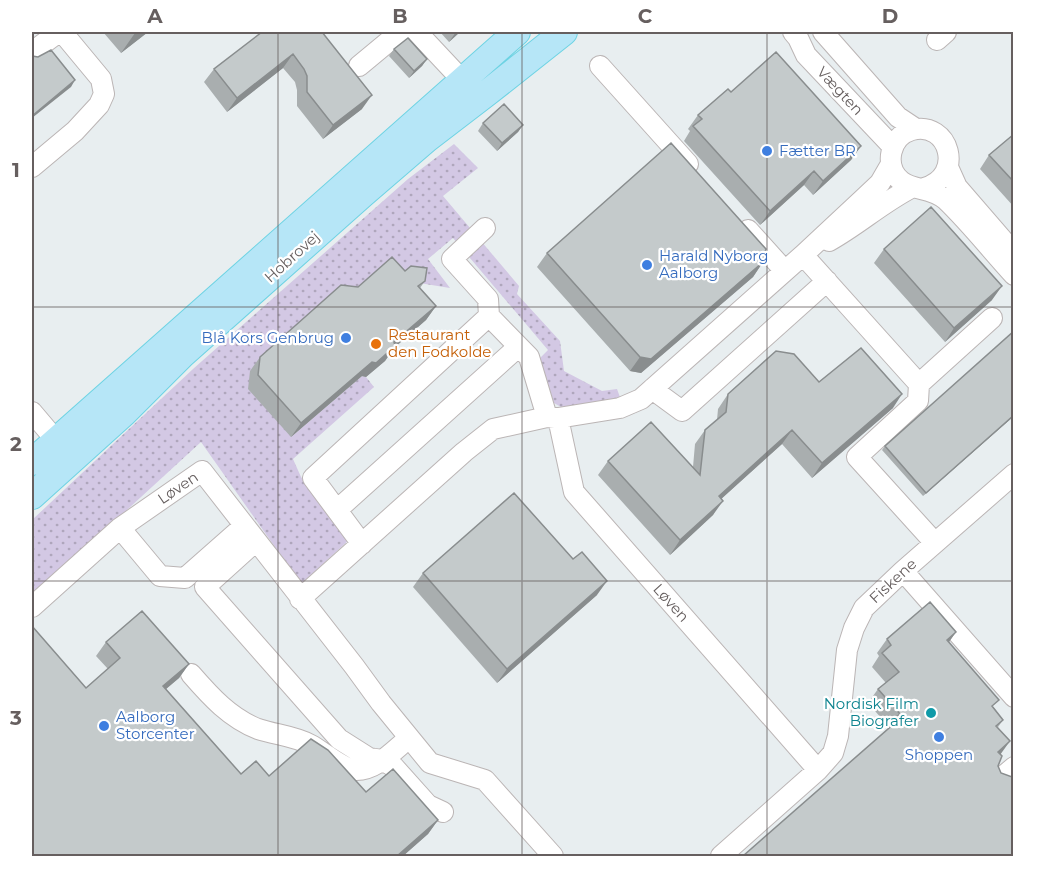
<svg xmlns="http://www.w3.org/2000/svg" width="1045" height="888" viewBox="0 0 1045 888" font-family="Montserrat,sans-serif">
<defs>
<pattern id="grass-dots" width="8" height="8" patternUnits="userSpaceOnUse" patternTransform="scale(1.5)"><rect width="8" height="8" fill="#d3c8e4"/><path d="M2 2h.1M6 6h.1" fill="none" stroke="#afa6bc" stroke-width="1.8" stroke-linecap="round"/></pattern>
</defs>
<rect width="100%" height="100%" fill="#e8eef0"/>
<path fill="url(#grass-dots)" d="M454 144 478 168 443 196 519 286 517 294 560 341 564 371 602 391 617 389 621 400 561 407 554 403 539 359 548 350 453 238 428 259 450 288 401 280 291 437 362 376 366 377 374 387 293 459 301 477 350 539 301 584 201 442 32 597V520L193 369 408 179Z"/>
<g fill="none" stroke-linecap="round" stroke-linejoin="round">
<g stroke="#bbb5b5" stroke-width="22">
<path id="minor" d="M417 32 462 80
M793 32 798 38 806 55 893 147
M823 32 898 117 916 129
M937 40 946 32
M32 52 59 32
M359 66 400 32
M600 66 688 164
M32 167 75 131 99 105 104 94 101 79 62 32
M948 167 957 187 1014 253
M924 188C966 176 949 120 912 130 890 136 883 166 901 181 913 191 932 187 946 200 970 223 991 250 1014 275
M485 228 452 259 488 299 489 316
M748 230 785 271
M829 241C858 225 883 202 913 187
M803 255 919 384 918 401 857 457 935 543
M919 384 992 318
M652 389 682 411 827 281
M32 412 65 451
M558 418 574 492 818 770
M337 510 518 347
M120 528 160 576 185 578 244 526
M256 541 205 587 339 739 369 758 382 760 394 767 428 805 443 812
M362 544 313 478 489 316 529 357 547 417
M903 571 1014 697
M300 599 464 452 493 429 547 417 558 418 620 408 641 399 803 255 863 199 880 183 891 164
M32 607 120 528 202 471 354 666 381 703 430 763 485 780 553 856
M191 674C211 697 230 718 258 729 276 735 295 736 311 745 322 751 343 769 355 770 376 771 394 750 409 738
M1000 779 1014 767
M721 856 818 770 833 753 838 736 847 650 854 628 864 608 903 571 1014 474"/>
</g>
<g stroke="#6dd3e3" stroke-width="28">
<path id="major" d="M32 462 517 32
M32 496 124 413 182 355 363 194 427 139 487 93 564 32"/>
</g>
<use href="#minor" stroke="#fff" stroke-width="20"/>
<use href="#major" stroke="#b6e6f7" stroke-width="26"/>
</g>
<path fill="#a9aeaf" d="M103 32H148L121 53Z
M322 32 362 109 323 139 297 106V90L295 82 283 68 227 112 204 82 214 69Z
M440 32H460L449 42Z
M394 49 427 59 422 66 409 78 389 56Z
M731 92 861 146 851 160 813 195 804 185 760 225 684 141 690 131 688 129 698 115Z
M483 123 523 125 518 132 497 151 478 131Z
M1014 134V207L980 169 989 155Z
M884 249 992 300 945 342 874 263Z
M547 253 763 262 753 277 641 373 630 371 537 267Z
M405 271 425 281 420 288 436 306 426 320 394 348 385 361 366 377 362 376 291 437 248 389 250 371 260 357 358 287Z
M819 382 893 408 812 478 782 444 721 499 713 515 670 555 598 475 608 461 693 467 695 444 705 430 717 420 718 409 728 394Z
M1014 416 923 496 882 450 885 446Z
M423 573 597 595 497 683 413 587Z
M956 632 949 642 994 708 1003 720 998 727 1001 755 998 766 1001 773 1012 777 1014 856 887 729 889 727 868 703 878 689 886 683 872 667 879 656 877 653 887 639Z
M106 642 189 664 179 678 166 689 241 774 269 776 366 792 438 820 428 834 403 856H32L86 688 108 669 96 656Z"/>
<path fill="#898d8e" d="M136 32H148L121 53 135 33Z
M456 32H460L449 42Z
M293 54 283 68 227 112 237 98Z
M427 59 422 66 409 78 414 71Z
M75 80 71 87 32 118V116Z
M372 95 362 109 323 139 333 125Z
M523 125 518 132 497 151 502 143Z
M861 146 851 160 813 195 823 181Z
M814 171 804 185 760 225 770 211Z
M763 262 753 277 641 373 630 371 640 357Z
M1002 286 992 300 945 342 954 328Z
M436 306 426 320 394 348 385 361 366 377 362 376 291 437 301 423Z
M902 394 893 408 812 478 822 463Z
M1014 415V416L923 496 926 493Z
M792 430 782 444 709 510 719 496Z
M723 501 713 515 670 555 680 540Z
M607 581 597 595 497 683 507 669Z
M956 632 946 646 947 640Z
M189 664 179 678 153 700 163 686Z
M1010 741 1000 755 998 752Z
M438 820 428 834 403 856H397Z"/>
<path fill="#c4cacb" stroke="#898d8e" stroke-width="1.5" d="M262 32H322L372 95 333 125 307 92V76L304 69 293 54 237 98 214 69Z
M408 38 427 59 414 71 394 49Z
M51 50 75 80 32 116V56L38 57Z
M776 52 861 146 823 181 814 171 770 211 693 126 702 119 698 115 728 89 731 92Z
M504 104 523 125 502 143 483 123Z
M1014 134V182L989 155Z
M671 143 766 249 763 262 651 359 640 357 547 253Z
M931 207 1002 286 954 328 884 249Z
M392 257 405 271 411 266 427 268 425 281 418 286 436 306 394 342 395 346 376 363 372 362 301 423 258 375 260 357 341 285 358 287Z
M1014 331V415L926 493 885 446Z
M861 348 902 394 822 463 792 430 719 496 723 501 680 540 608 461 651 422 700 475 705 430 726 412 728 394 776 351 794 354 819 382Z
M514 493 573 559 582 552 607 581 507 669 423 573Z
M930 602 956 632 947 640 999 700 992 706 1003 720 996 726 1010 741 998 752 1002 756 998 766 1001 773 1012 777 1014 776V856H743L897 721 895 718 900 714 878 689 899 672 882 653 891 645 887 639Z
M142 611 189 664 163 686 241 774 256 761 269 776 311 739 328 750 366 792 393 769 438 820 397 856H32V626L86 688 120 658 106 642Z"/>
<path fill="none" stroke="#665f5f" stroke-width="1.5" stroke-opacity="0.55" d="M278 32V856M522 32V856M767 32V856M32 307H1014M32 581H1014"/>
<g fill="#3f7fe0" stroke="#fff" stroke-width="2">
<circle cx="767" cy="151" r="6"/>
<circle cx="647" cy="265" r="6"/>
<circle cx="346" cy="338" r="6"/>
<circle cx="104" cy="726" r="6"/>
<circle cx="939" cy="737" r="6"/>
</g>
<circle fill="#e8710a" stroke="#fff" stroke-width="2" cx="376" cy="344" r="6"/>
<circle fill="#0f9aa8" stroke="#fff" stroke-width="2" cx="931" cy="713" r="6"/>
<g text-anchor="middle" stroke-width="4.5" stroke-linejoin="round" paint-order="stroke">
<g font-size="15" fill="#665f5f" stroke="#fff">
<text transform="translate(840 91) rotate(47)" y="5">Vægten</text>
<text transform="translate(292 257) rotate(-42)" y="5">Hobrovej</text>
<text transform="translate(178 488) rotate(-34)" y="5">Løven</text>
<text transform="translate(893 581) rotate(-43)" y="5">Fiskene</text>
<text transform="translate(671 603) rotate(48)" y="5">Løven</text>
</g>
<g font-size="15" fill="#366cbe" stroke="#fff" text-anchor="start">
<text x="779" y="156">Fætter BR</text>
<text x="659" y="261">Harald Nyborg<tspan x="659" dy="17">Aalborg</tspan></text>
<text x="334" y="343" text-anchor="end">Blå Kors Genbrug</text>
<text x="116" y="722">Aalborg<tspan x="116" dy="17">Storcenter</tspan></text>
<text x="939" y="760" text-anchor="middle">Shoppen</text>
</g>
<g font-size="15" fill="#c56008" stroke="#fff" text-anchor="start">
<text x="388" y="340">Restaurant<tspan x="388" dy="17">den Fodkolde</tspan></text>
</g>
<g font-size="15" fill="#0d838f" stroke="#fff" text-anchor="end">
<text x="919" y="709">Nordisk Film<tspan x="919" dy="17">Biografer</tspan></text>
</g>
</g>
<rect width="1045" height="888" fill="none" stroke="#ffffff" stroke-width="66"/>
<rect x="33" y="33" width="979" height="822" fill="none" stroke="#665f5f" stroke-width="2"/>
<g font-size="20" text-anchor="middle" font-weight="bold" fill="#665f5f">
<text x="155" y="23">A</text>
<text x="400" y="23">B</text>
<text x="645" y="23">C</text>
<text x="890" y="23">D</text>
<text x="16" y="177">1</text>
<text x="16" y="451">2</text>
<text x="16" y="725">3</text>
</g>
</svg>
